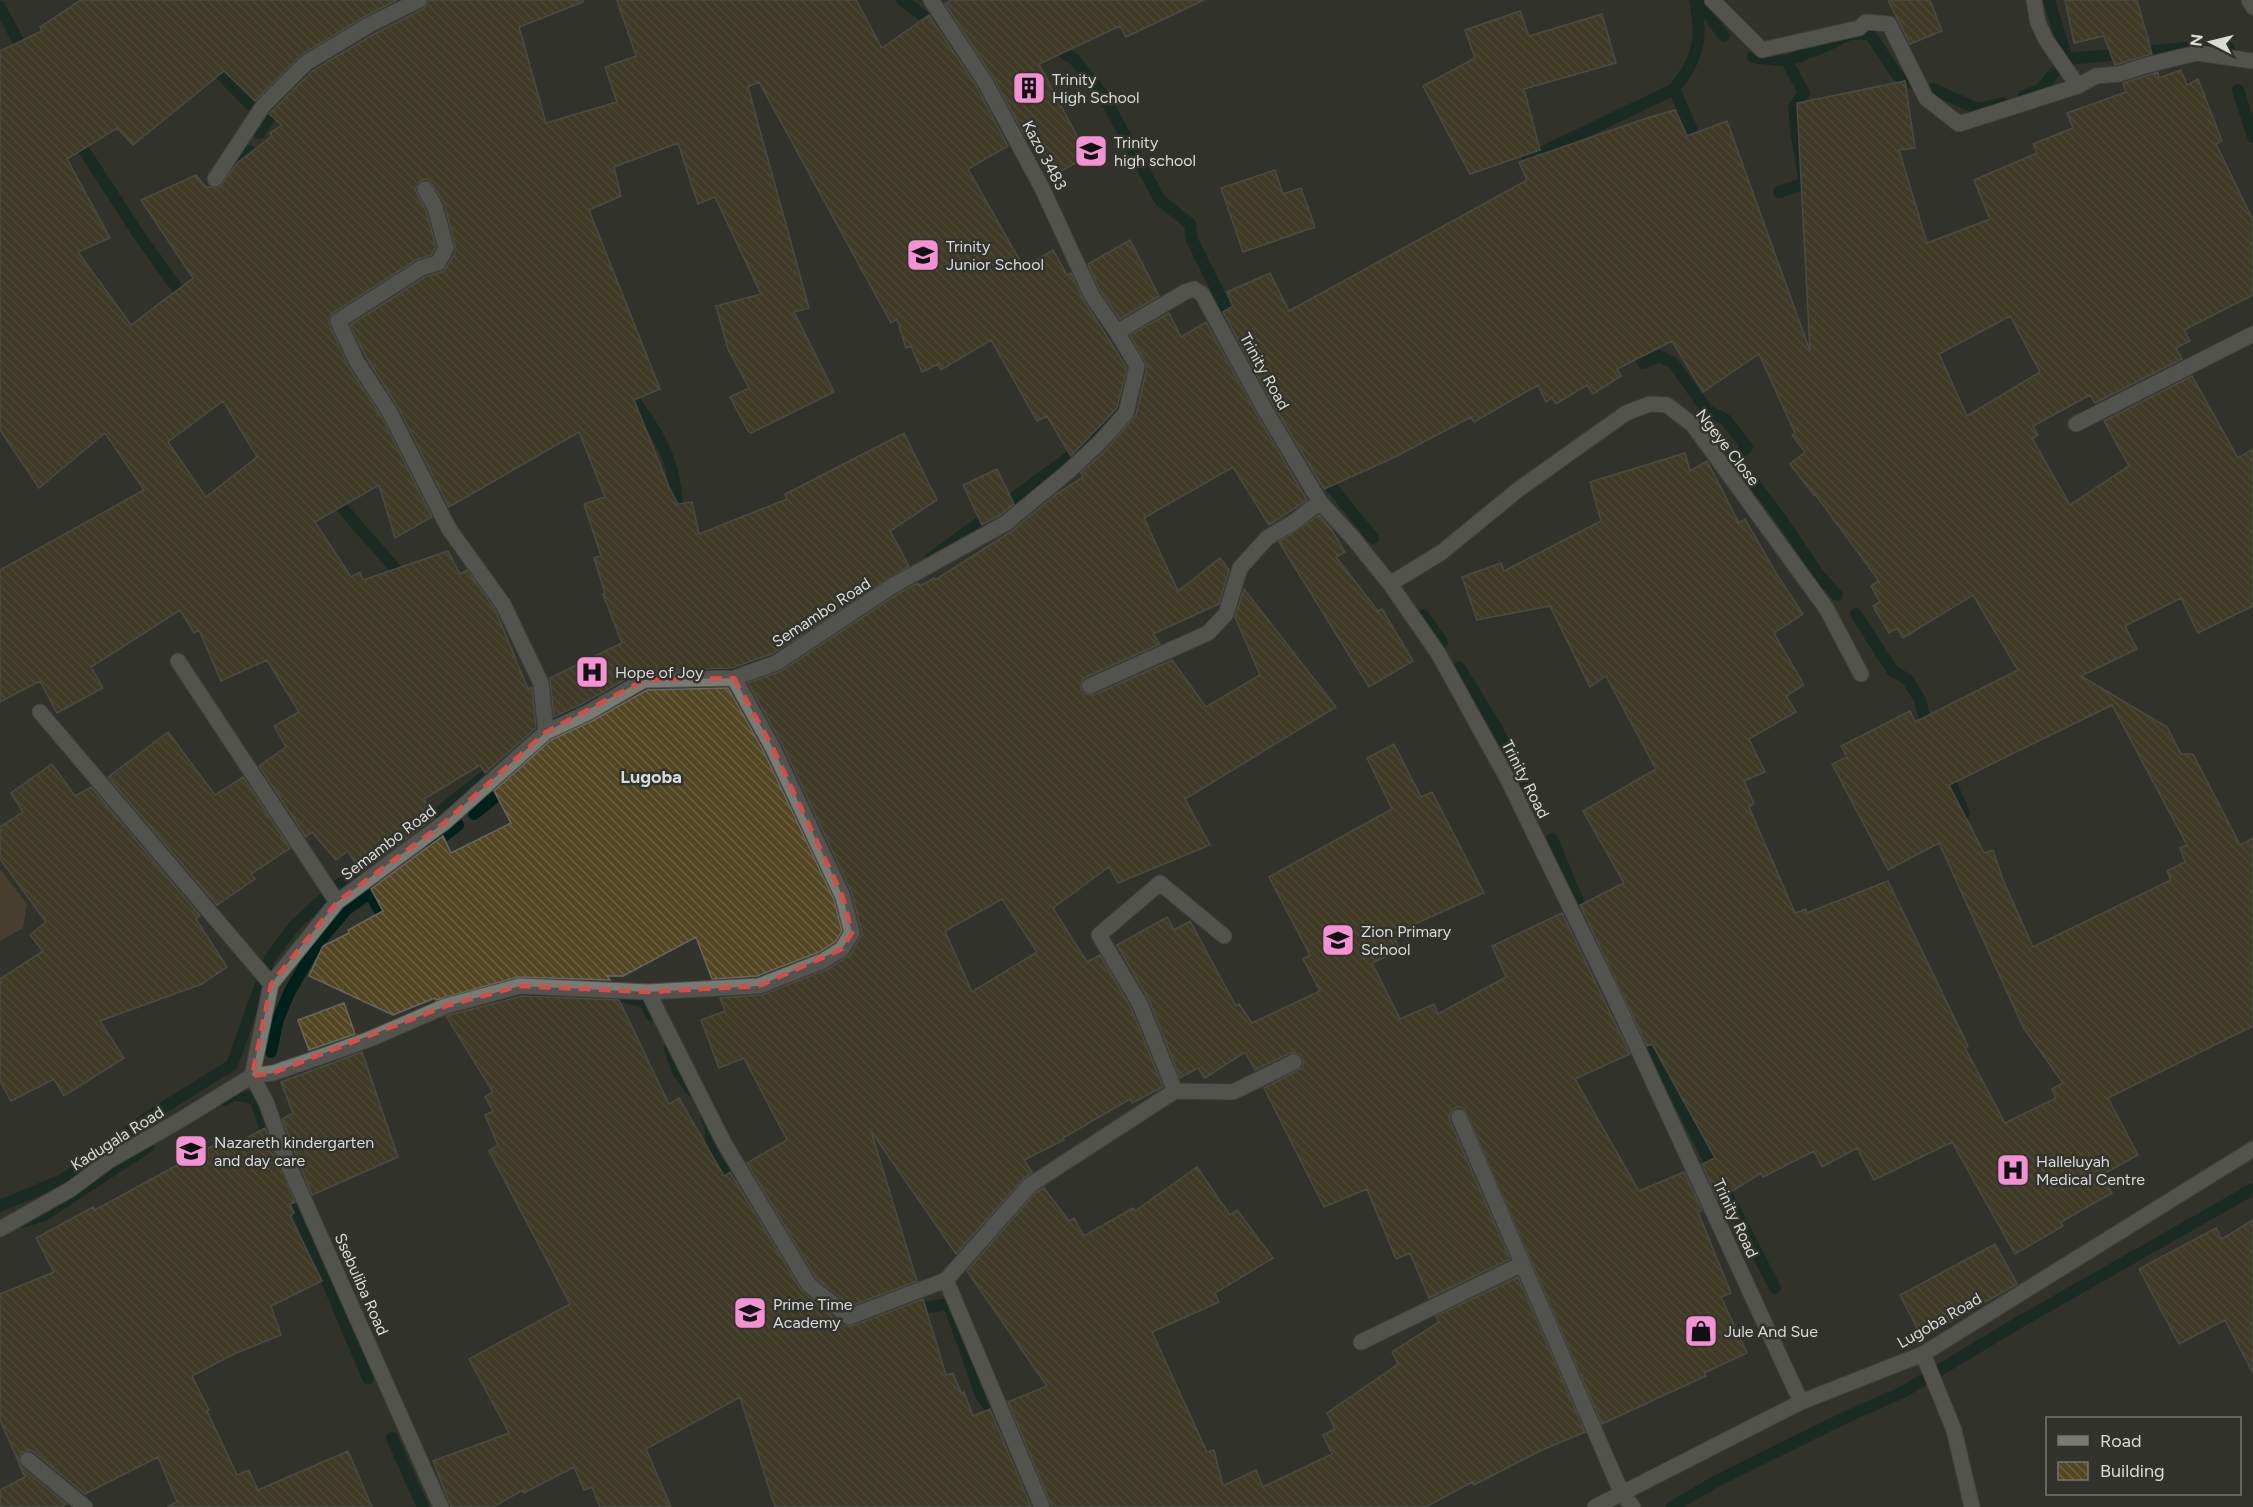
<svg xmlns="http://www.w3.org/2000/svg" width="2253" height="1507" viewBox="0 0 2253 1507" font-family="Figtree,sans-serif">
<defs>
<pattern id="building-back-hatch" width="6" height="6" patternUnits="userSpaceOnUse" patternTransform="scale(1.5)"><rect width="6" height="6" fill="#524623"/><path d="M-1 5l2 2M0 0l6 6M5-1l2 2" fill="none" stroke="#6a6042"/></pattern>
</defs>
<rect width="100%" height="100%" fill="#32332c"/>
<path fill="#674f39" d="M0 869 27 904 23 928 0 941Z"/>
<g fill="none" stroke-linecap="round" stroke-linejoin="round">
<path stroke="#002119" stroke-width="12" d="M902 0 936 25 985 100 1007 138
M2049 0 2067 59 2209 46 2229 48
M1698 1 1724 36
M0 7 26 56
M1058 37 1064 53 1074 59 1103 95 1160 200 1190 224 1192 240 1234 324
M1753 57 1787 61 1826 46 1850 34H1870L1897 75 1914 84
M209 62 250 104 266 115
M1674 89 1700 148
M1933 89 1978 109 2002 103
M2238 90 2253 137
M2024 96 2040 90 2054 73
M259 133C274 111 292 84 316 70
M74 135 139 235 187 302
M1527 160 1674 89C1699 59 1703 37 1695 0
M239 169 249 151
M1779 192 1805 183 1797 137 1794 107 1804 93 1787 61
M1633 344 1643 363 1659 356 1673 363 1707 410 1726 420 1747 447 1735 458 1784 523 1818 574 1837 595
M627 388C640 411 658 431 667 456 675 476 677 499 679 520
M1321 474 1373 538
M332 496 405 580
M931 558 1089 443C1095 438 1102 432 1107 426 1119 411 1133 368 1125 350
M1856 614 1892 670 1908 680 1920 700 1928 732
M1423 615 1442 642
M1459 667 1497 729 1538 807
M709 669 734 668 792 645
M607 686 660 668H668
M1945 770 1964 813
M474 814 495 797
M422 826 509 757 521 737 564 715 593 696
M1552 839 1603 961 1625 996
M432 845 458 825
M370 893 388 926
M486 969 502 1002 550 992
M618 996 645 1001 651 1015
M1642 1030 1775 1288
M670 1048 677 1070 692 1091
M271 1052 278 1019 290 991 317 944 346 910 375 889
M224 1100 234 1094 255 1099 274 1153
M707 1119 710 1125 712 1143 725 1169 747 1179
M288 1189 368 1378
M0 1206 62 1180 153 1114 232 1065 270 958 295 925 340 884 371 862
M22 1222 44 1215 148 1147
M823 1321 872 1317 900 1308H923L949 1304 981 1395 1001 1423
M392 1438 423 1507
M1672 1507 1713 1483 1842 1419 1903 1392 2018 1323 2253 1189"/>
</g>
<path fill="url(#building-back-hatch)" stroke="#6a6760" stroke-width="1.5" fill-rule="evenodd" d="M81 0H397L364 17 301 55 255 101 224 71 133 145 117 128 67 159 110 238 78 252 131 325 193 278 141 200 196 175 206 187H220L237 163 272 136 270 133 282 125 269 114 312 71 374 34 423 9 429 0H583V2L519 27 546 123 617 102 605 67 636 56 617 0H856L882 48 929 15 977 87 1008 146 968 169 1024 268 1053 250 1067 275 1071 273 1084 301 1127 368 1117 408 1071 456 1047 416 1037 421 991 340 941 370 938 364 922 372 911 346 906 348 897 319 891 323 759 82 748 87 809 308 794 312 834 392 751 433 748 431 730 397 749 388 728 349 716 306 761 294 715 197 698 204 678 143 614 167 621 196 589 210 660 389 634 400 669 487 678 504 692 502 699 534 787 499 785 494 904 433 937 500 890 531 909 566 772 654 732 668 640 671 582 704 554 717 550 678 622 643 603 594 605 593 594 558 601 556 584 504 605 497 579 432 449 507 398 407 366 357 350 325 425 277 444 271 455 253V245L444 202 430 181 426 179 420 181 415 189 426 211 436 247 431 255 416 260 333 313 328 321 348 366 381 416 432 517 395 538 379 485 315 522 351 577 360 572 363 580 448 551 460 574 467 570 495 609 528 689 532 687 536 728 485 773 480 765 424 799 434 818 361 872 348 851 336 860 312 832 306 837 259 766 286 747 274 726 299 712 267 660 221 681 199 630 194 633 180 610 91 667 103 688 57 713 40 681 0 702V570L144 490 105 433 39 488 0 430V51L42 31 40 27ZM223 401 257 457 206 497 168 442Z
M951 0H1204L1126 37 1120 26 1039 64 1088 157 1051 176 1029 134 1025 136 993 77 945 4Z
M1888 0H1930L1942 31 1910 44Z
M2065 0H2137L2152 54 2115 65 2104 36 2074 43Z
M1520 11 1529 36 1602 14 1616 63 1524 89 1540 150 1470 174 1423 86 1475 58 1465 30Z
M2181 70 2187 85 2198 79 2222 141 2216 144 2253 220V295L2184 330 2190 341 2176 348 2182 359 2095 403 2090 395 2033 426 2038 435 2032 438 2070 505 2129 466 2104 421 2192 376 2238 458 2253 449V606L2198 633 2181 598 2125 626 2137 649 2081 676 2167 727 2181 754H2193L2240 845 2253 838V1026L2108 1098 2138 1155 2102 1175 2112 1193 2061 1222 2063 1226 2015 1254 1952 1142 1874 1180 1857 1148 1822 1167 1814 1151 1763 1177 1761 1173 1718 1200 1702 1164 1715 1158 1652 1044 1647 1046 1580 905 1624 883 1583 811 1656 769 1606 676 1590 687 1550 606 1477 620 1462 577 1501 563 1504 571 1601 521 1590 482 1685 453 1690 471 1707 461 1739 523 1745 519 1776 573 1803 614 1774 633 1804 685 1786 696 1796 712 1749 739 1765 772 1744 781 1754 804 1749 807 1795 913 1806 909 1807 913 1888 881 1968 1046 1965 1048 2005 1123 2056 1098 2052 1089 2063 1083 2023 1027 1939 843 1888 870 1832 764 1847 757 1841 746 1910 711 1915 722 2018 670 1973 595 1903 638 1897 628 1889 633 1873 606 1880 602 1871 586 1879 581 1815 494 1814 495 1790 464 1805 452 1792 435 1795 433 1759 354 1703 392 1672 341 1617 369 1621 376 1593 394 1587 385 1556 404 1552 398 1546 402 1538 385 1474 422 1471 417 1393 458 1324 489 1272 403 1223 312 1233 306 1227 292 1270 273 1289 311 1527 180 1519 162 1647 118 1675 110 1687 136 1727 121 1810 351 1797 103 1905 81 1915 148 1899 150 1927 243 1990 219 1974 180 2037 153 2033 144 2073 128 2067 113 2126 92 2123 83 2158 72 2159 78ZM2010 316 2040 372 1967 416 1939 354ZM2112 705 2187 845 2180 848 2185 862 2167 871 2171 880 2033 947 2003 880 1993 850 1984 853 1949 785Z
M1275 170 1283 194 1301 188 1315 227 1243 252 1221 188Z
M1130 240 1159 296 1120 319 1100 291 1088 264Z
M1169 313 1181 337 1206 322 1256 413 1307 500 1269 525 1233 467 1144 518 1178 591 1220 558 1229 570 1219 604 1153 634 1160 644 1086 677 1082 681 1081 689 1085 694 1094 695 1172 660 1206 707 1260 675 1235 617 1244 589 1336 707 1185 799 1210 845 1118 883 1109 867 1053 908 1087 962 1100 955 1131 1008 1163 1087 1132 1103 1130 1099 1063 1138 1064 1140 1024 1160 1032 1172 1023 1179 956 1254 871 1131 917 1281 851 1306 816 1278 747 1163 787 1140 744 1058 719 1068 701 1020 725 1011 720 998 762 995 828 969 850 955 862 934 852 893 782 744 748 683 781 671 899 593 918 583 920 586 934 578 935 580 1012 531 1055 495 1083 477 1081 473 1107 449 1136 415 1147 367 1145 361 1130 335ZM1002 899 1037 952 972 992 945 931Z
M997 469 1014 504 1000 515 982 525 963 485Z
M1319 515 1331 529 1345 552 1336 557 1378 611 1382 609 1413 661 1369 687 1279 542Z
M728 688 764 752 834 900 842 931 835 942 819 952 757 976 712 979 696 937 623 976H607L610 980 518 977 436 1000 435 998 393 1015 309 976 323 946 349 933 348 930 383 911 371 889 443 836 451 853 511 823 494 791 551 740 592 721 647 690Z
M168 732 215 795 243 777 290 848 251 874 255 879 217 905 108 777Z
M1394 744 1421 797 1432 792 1484 893 1393 934 1400 950 1372 963 1400 1019 1434 1004 1438 1014 1506 977 1492 946 1562 913 1630 1054 1575 1079 1639 1191 1684 1172 1702 1210 1698 1212 1731 1293 1721 1297 1747 1353 1704 1373 1706 1376 1602 1424 1465 1110 1461 1107 1455 1108 1449 1115 1450 1121 1510 1259 1429 1298 1410 1253 1396 1259 1367 1189 1324 1207 1264 1088 1302 1068 1304 1062 1300 1054 1290 1053 1255 1070 1245 1052 1205 1078 1198 1068 1180 1078 1149 1000 1117 945 1167 917 1174 930 1190 921 1236 1006 1239 1004 1252 1023 1320 991 1303 959 1310 955 1269 877 1392 809 1367 758Z
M52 764 75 796 91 787 200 916 196 919 227 967 202 984 100 1021 124 1058 64 1096 54 1079 11 1101 0 1081V979L43 951 30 935 46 922 0 859V827L23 812 11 793Z
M521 996 619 1000 669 1104 679 1098 724 1176 730 1172 801 1290 843 1325 852 1326 923 1299 946 1375 953 1373 961 1393 964 1392 973 1416 990 1409 1031 1507H775L740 1397 646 1449 671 1507H600L592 1487 584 1490 574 1467 524 1493 523 1490 493 1507H451L433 1461 509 1433 469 1359 570 1304 489 1151 498 1145 485 1115 493 1111 485 1097 493 1092 446 1016Z
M344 1003 355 1034 309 1050 298 1020Z
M362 1052 398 1157 312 1195 282 1119 293 1113 281 1082Z
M265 1128 295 1202 290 1204 294 1213 290 1216 322 1281 271 1306 281 1335 234 1354 192 1376 209 1410 207 1411 237 1475 249 1470 258 1490 348 1451 372 1507H167L177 1502 158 1457 85 1494 34 1452 29 1450 21 1453 19 1463 0 1420V1294L54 1272 36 1238 93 1207 95 1210 225 1139 229 1147Z
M1197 1167 1230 1215 1237 1210 1273 1258 1215 1293 1219 1302 1152 1332 1207 1452 1214 1450 1223 1486 1256 1470 1263 1487 1332 1454 1323 1435 1335 1429 1327 1413 1398 1364 1392 1352 1439 1322 1436 1316 1518 1277 1585 1432 1540 1451 1474 1485 1472 1482 1426 1507H1052L1008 1402 1047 1386 967 1271 1036 1192 1044 1188 1069 1221 1074 1218 1084 1236 1133 1208 1135 1211Z
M2253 1220V1373L2225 1320 2179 1344 2139 1269 2216 1228 2222 1239Z
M1995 1244 2017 1284 1922 1338 1900 1295Z
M19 1464 22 1468 66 1504 61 1507H0V1490L25 1477Z"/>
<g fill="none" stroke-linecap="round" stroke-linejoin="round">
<g stroke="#4f514b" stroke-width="17">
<path id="minor" d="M1712 0 1762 50 1859 28 1866 22 1889 24 1926 98 1959 124 2078 86 2096 76 2119 74 2151 64 2197 53 2253 61
M2034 0 2038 23 2046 40 2078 86
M2249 0 2253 7
M215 179 263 106 306 63 369 25 419 0
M425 189 435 207 446 248 438 263 421 268 338 321 357 362 389 411 449 529 503 604 541 683 546 732
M1117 332 1185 292 1194 289 1202 294 1264 408 1320 502 1353 538 1390 584 1438 653 1507 778 1614 997 1801 1402
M2076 424 2253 334
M1390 584 1442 552 1519 489 1626 413 1650 404 1667 405 1693 425 1826 608 1861 674
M178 661 337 902
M1090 686 1208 633 1226 614 1240 568 1267 538 1294 522 1320 502
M40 712 271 984
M648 992 724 1143 809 1285 849 1317 946 1280 1030 1185 1175 1091 1233 1092 1294 1062
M252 1076 271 984 337 902 445 822 546 732 587 713 644 680 734 678 776 663 894 585 1006 523 1070 470 1100 442 1126 413 1137 366 1117 332 1092 296 1042 188 985 82 931 0
M252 1076 266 1102 289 1166 441 1507
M1175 1091 1140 1004 1099 935 1160 883 1224 936
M1459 1117 1622 1494 1633 1507
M0 1229 71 1189 110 1160 177 1122 252 1076 273 1073 320 1057 370 1039 446 1006 520 986 648 992 759 986 823 961 842 949 852 933 843 897 773 748 734 678
M946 1280 1042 1507
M1361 1342 1522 1264
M1923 1354 1954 1430 1972 1507
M28 1460 85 1507
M1595 1507 1801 1402 1923 1354 2253 1149"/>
</g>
<use href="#minor" stroke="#797b73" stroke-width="15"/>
</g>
<path d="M0 0H2253V1507H0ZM734 678 773 748 843 897 852 933 842 949 759 986 648 992 520 986 446 1006 273 1073 252 1076 271 984 337 902 445 822 546 732 644 680Z" fill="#32332c" fill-opacity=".55" fill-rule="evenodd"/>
<path fill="none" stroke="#d74c4b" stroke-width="4.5" stroke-dasharray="12 8" stroke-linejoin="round" d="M734 678 773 748 843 897 852 933 842 949 759 986 648 992 520 986 446 1006 273 1073 252 1076 271 984 337 902 445 822 546 732 644 680Z"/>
<defs>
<g id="building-square" transform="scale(1.725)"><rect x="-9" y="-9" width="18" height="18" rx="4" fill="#f491d3" stroke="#32332c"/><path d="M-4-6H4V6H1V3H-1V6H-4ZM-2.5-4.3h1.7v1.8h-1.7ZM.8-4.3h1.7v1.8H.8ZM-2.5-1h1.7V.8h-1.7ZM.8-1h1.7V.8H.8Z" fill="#111"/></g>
<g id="school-square" transform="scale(1.725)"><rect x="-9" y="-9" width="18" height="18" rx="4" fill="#f491d3" stroke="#32332c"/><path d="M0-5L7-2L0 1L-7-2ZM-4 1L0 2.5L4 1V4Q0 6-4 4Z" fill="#111"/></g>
<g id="hospital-square" transform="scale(1.725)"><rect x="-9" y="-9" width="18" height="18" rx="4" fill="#f491d3" stroke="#32332c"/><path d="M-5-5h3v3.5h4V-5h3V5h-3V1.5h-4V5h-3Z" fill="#111"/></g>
<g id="shop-square" transform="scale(1.725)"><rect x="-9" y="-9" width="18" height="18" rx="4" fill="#f491d3" stroke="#32332c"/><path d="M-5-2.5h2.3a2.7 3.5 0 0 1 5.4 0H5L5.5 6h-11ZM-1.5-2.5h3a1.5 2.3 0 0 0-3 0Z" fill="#111"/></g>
</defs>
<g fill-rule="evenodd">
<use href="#building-square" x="1029" y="88"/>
<use href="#school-square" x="1091" y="151"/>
<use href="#school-square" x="923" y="255"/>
<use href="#hospital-square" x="592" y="672"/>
<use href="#school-square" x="1338" y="940"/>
<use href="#school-square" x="191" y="1151"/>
<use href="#hospital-square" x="2013" y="1170"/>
<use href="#school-square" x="750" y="1313"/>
<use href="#shop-square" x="1701" y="1331"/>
</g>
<g text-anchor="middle" stroke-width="5" stroke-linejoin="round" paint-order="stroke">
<g font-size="16" fill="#dadcd7" stroke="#32332c" text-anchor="start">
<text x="1052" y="85">Trinity<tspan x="1052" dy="18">High School</tspan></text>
<text x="1114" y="148">Trinity<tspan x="1114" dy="18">high school</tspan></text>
<text x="946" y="252">Trinity<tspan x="946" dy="18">Junior School</tspan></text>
<text x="615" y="678">Hope of Joy</text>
<text x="1361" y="937">Zion Primary<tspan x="1361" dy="18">School</tspan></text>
<text x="214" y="1148">Nazareth kindergarten<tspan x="214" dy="18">and day care</tspan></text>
<text x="2036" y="1167">Halleluyah<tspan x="2036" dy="18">Medical Centre</tspan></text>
<text x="773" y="1310">Prime Time<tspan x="773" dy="18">Academy</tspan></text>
<text x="1724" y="1337">Jule And Sue</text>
</g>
<g font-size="16" fill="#dadcd7" stroke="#32332c">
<text transform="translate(1045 155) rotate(62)" y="6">Kazo 3483</text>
<text transform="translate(1265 371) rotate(61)" y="6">Trinity Road</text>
<text transform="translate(1728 447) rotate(52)" y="6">Ngeye Close</text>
<text transform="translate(821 612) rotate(-33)" y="6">Semambo Road</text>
<text transform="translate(1526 779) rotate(63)" y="6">Trinity Road</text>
<text transform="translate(388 842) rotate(-37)" y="6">Semambo Road</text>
<text transform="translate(117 1138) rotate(-32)" y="6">Kadugala Road</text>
<text transform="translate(1736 1218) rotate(65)" y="6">Trinity Road</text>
<text transform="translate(362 1284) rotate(66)" y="6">Ssebuliba Road</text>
<text transform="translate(1939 1320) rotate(-30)" y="6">Lugoba Road</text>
</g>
<g font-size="18" font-weight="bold" fill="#dadcd7" stroke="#32332c">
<text x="651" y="783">Lugoba</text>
</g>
</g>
<rect x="2046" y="1417" width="195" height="78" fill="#32332c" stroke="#757770" stroke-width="1.5"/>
<rect x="2058" y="1436" width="30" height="9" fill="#797b73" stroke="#757770" stroke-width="1.5"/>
<text x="2100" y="1447" font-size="18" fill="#dadcd7">Road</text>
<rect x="2058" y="1462" width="30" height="18" fill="url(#building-back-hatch)" stroke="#757770" stroke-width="1.5"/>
<text x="2100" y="1477" font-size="18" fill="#dadcd7">Building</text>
<g transform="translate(2211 42) rotate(277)" stroke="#32332c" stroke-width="4.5" paint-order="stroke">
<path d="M0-4.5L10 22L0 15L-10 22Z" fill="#dadcd7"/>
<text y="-9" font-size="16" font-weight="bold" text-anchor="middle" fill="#dadcd7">N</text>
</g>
</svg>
